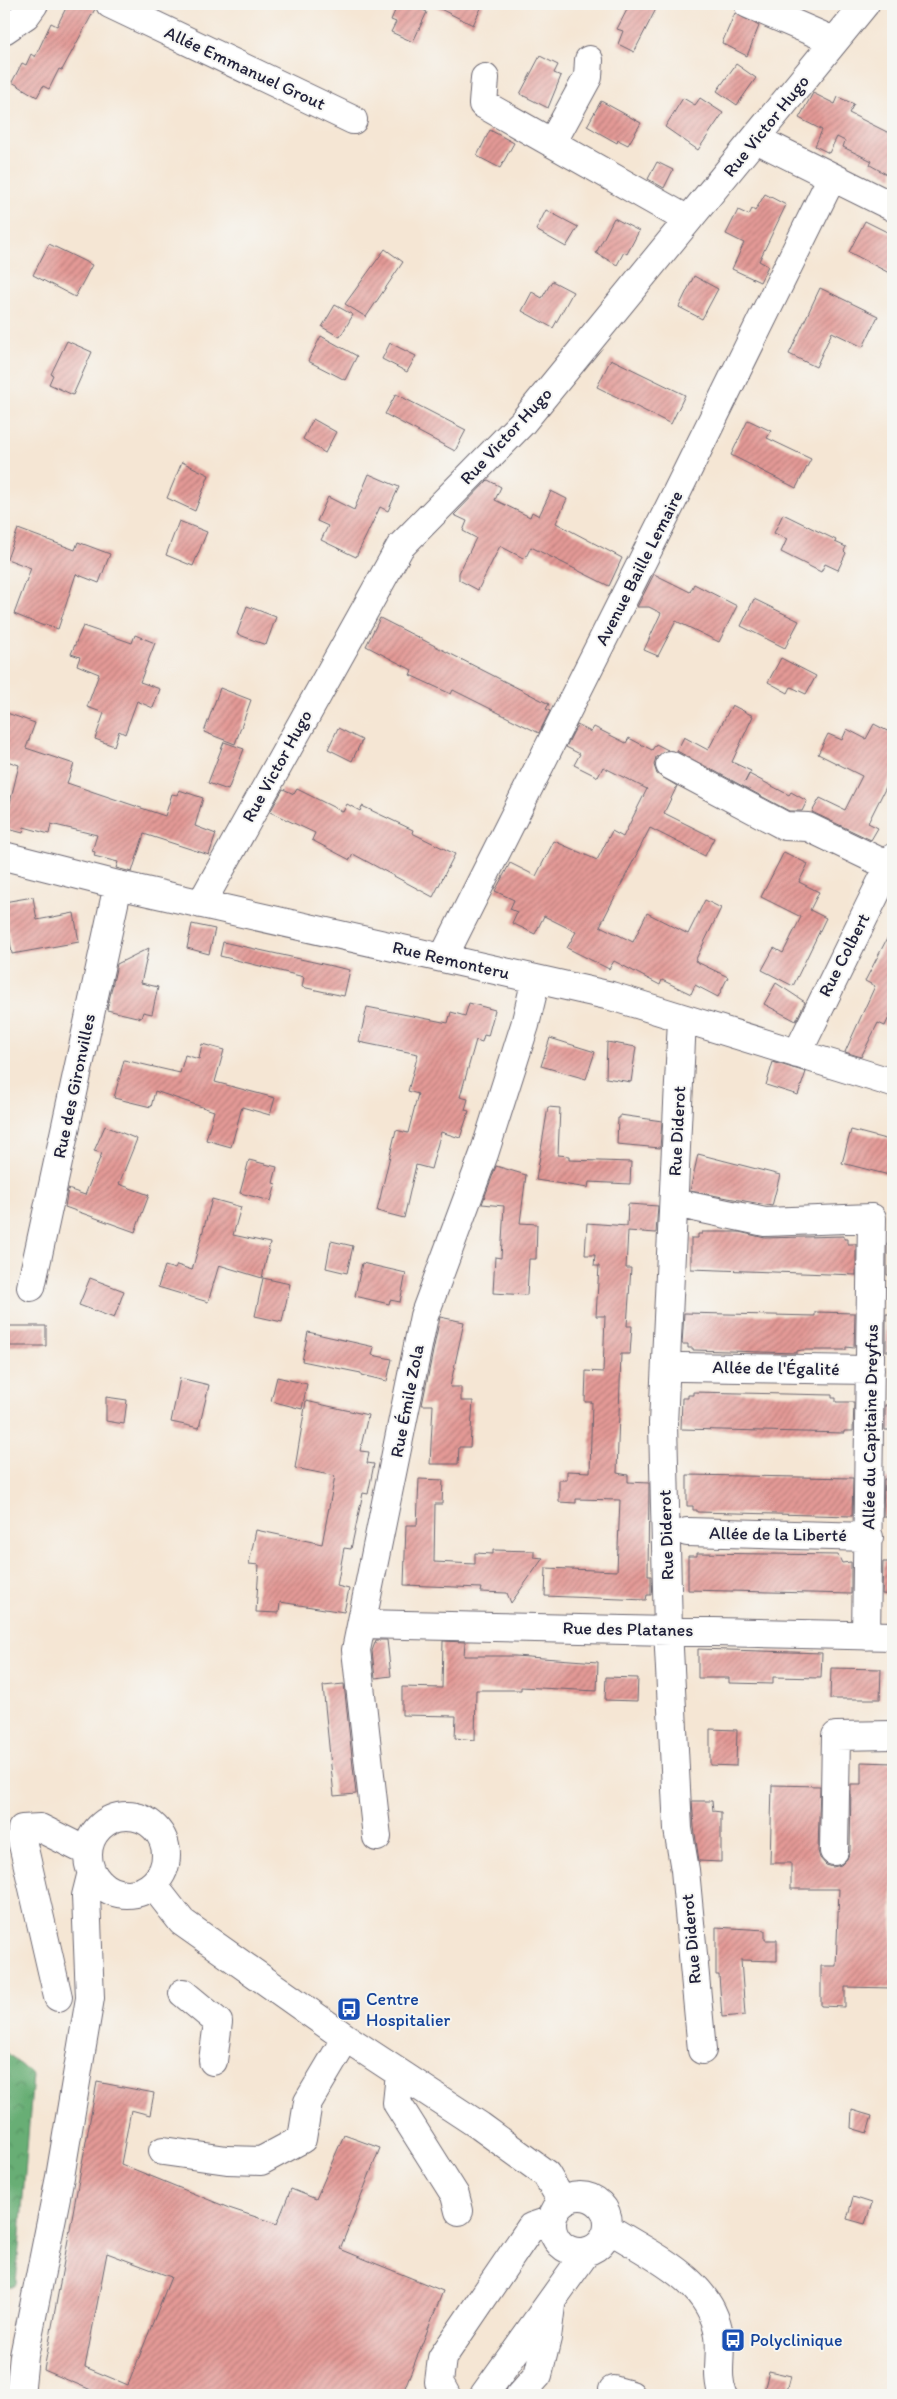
<svg xmlns="http://www.w3.org/2000/svg" width="897" height="2399" viewBox="0 0 897 2399" font-family="Itim,sans-serif">
<defs>
<pattern id="forest-crowns" width="20" height="18" patternUnits="userSpaceOnUse" patternTransform="scale(1.25)"><rect width="20" height="18" fill="#67ae74"/><path d="M2 6a3 3 0 1 1 6 0M12 15a3 3 0 1 1 6 0" fill="none" stroke="#548d60"/></pattern>
<pattern id="building-hatch" width="6" height="6" patternUnits="userSpaceOnUse" patternTransform="scale(1.25)"><rect width="6" height="6" fill="#e49a96"/><path d="M-1 1l2-2M0 6l6-6M5 7l2-2" fill="none" stroke="#b87d7c"/></pattern>
</defs>
<rect width="100%" height="100%" fill="#f6f6f2"/>
<filter id="ink" filterUnits="userSpaceOnUse"><feTurbulence type="fractalNoise" baseFrequency=".02" numOctaves="2"/><feDisplacementMap in="SourceGraphic" scale="10" xChannelSelector="R" yChannelSelector="G"/><feConvolveMatrix kernelMatrix="1 2 1 2 8 2 1 2 1" color-interpolation-filters="sRGB"/></filter>
<filter id="wash" filterUnits="userSpaceOnUse"><feTurbulence type="fractalNoise" baseFrequency=".0096" numOctaves="4" result="noise"/><feDisplacementMap in="SourceGraphic" scale="20" xChannelSelector="R" yChannelSelector="G"/><feGaussianBlur stdDeviation="1.12" result="paint"/><feColorMatrix in="noise" values="0 0 0 0 0 0 0 0 0 0 0 0 0 0 0 0 0 1.4 0 .05"/><feComposite in="paint" operator="in"/></filter>
<g filter="url(#wash)">
<rect width="100%" height="100%" fill="#f5e6d4"/>
<path fill="url(#forest-crowns)" stroke="#446858" d="M4 2050 33 2075 16 2284 4 2290Z"/>
<g id="blocks">
<path fill="url(#building-hatch)" fill-rule="evenodd" d="M68 4H83L95 9 62 70 59 69 49 89 43 86 37 97 12 82 22 63 26 65 31 54 35 57 51 23 57 26Z
M398 4H410L427 12 413 42 391 32 396 22 391 20Z
M430 4H483L473 25Z
M630 4H646L656 9 634 52 618 44 623 31 617 29Z
M735 13 759 26 747 56 722 43Z
M540 56 558 65 554 73 561 76 548 108 520 94Z
M736 64 756 78 737 105 717 91Z
M813 93 835 104 838 97 854 104 849 113 893 135V178L870 165 872 161 843 147 845 141 837 137 829 153 815 146 822 130 799 118Z
M683 98 695 105 700 98 723 113 698 150 665 127Z
M601 101 641 123 628 145 618 140 617 143 587 126Z
M490 130 514 143 500 168 477 156Z
M657 162 673 170 664 188 648 179Z
M765 194 786 205 759 261 768 266 760 282 732 269 744 243 726 234 738 210 749 215 752 209 755 211Z
M546 210 578 227 566 247 536 230Z
M614 218 639 231 627 254 624 252 617 265 596 253Z
M865 221 893 235V275L849 252Z
M49 244 92 265 75 297 33 275Z
M385 249 403 262 366 317 345 304Z
M694 276 718 289 702 319 679 307Z
M552 281 573 292 553 328 522 311 532 292 542 298Z
M820 288 878 316 863 347 832 332 816 367 789 354Z
M335 305 353 315 340 337 322 327Z
M321 336 357 356 345 380 308 361Z
M67 341 92 352 73 395 49 384 53 375 51 374Z
M390 343 416 356 407 372 382 359Z
M611 359 685 395 671 424 597 387Z
M396 394 466 430 455 451 385 414Z
M313 419 336 432 325 453 303 439Z
M748 420 771 431 767 438 811 459 796 488 731 455Z
M182 462 209 475 195 511 167 498Z
M369 474 399 487 388 511 380 507 356 557 321 540 328 526 317 521 328 497 354 510Z
M488 480 501 487 495 500 530 517 532 512 539 516 551 491 567 499 556 523 622 558 609 586 531 547 525 559 500 546 478 590 459 580V573L476 538 463 531 467 521 454 515Z
M783 514 836 540 835 542 846 547 844 551 846 553 838 570 825 564 821 572 781 552 787 539 774 533Z
M179 521 207 532 193 566 166 555Z
M18 529 75 550 78 542 110 554 99 583 76 574 58 629 45 624 44 626 14 614 31 568 7 559Z
M654 574 690 592 694 584 737 606 719 642 676 621 658 656 644 650 661 613 649 607H637Z
M754 599 799 621 785 648 741 626Z
M247 606 276 617 266 645 237 634Z
M380 618 549 704 546 709 550 711 539 733 453 690 451 694 410 675 412 670 366 646Z
M83 626 132 643 135 635 155 643 140 682 160 689 153 708 137 701 125 734 119 731 114 746 95 739 104 713 87 707 99 674 77 665 80 657 71 654Z
M781 658 816 676 806 694 791 687 788 693 768 682Z
M220 688 251 700 235 744 204 732Z
M732 705 753 716 732 762 751 771 745 782 749 774 789 795 791 792 807 801 802 811H789L677 751 684 737 708 750Z
M4 712 35 723 26 748 74 764 67 783 165 816 172 794 177 795 179 790 203 798 195 826 216 834 209 855 144 834 132 872 116 868 118 862 94 856 95 852 92 851 97 835 51 824 49 834 24 827 23 833 4 828 19 765 4 760Z
M874 724 893 734V773L868 823 878 828 871 840 812 812 820 798 845 810 862 776 818 754 828 734 842 740 847 729 866 739Z
M577 725 591 732 594 727 626 743 629 738 652 750 656 744 668 750 656 757 654 765 657 774 677 786 664 813 714 838 705 856 650 828 600 926 633 942 647 913 688 934 705 900 721 908 695 961 728 977 718 997 695 985 691 994 662 980 660 985 614 961 609 969 567 948 576 932 544 916 535 934 512 923 517 912 510 909 514 900 495 891 510 863 536 876 554 841 597 860 612 831 623 837 647 789 603 767 598 777 574 765 580 754 566 747Z
M338 728 362 740 352 761 328 749Z
M224 742 244 749 228 790 208 783Z
M283 789 294 794 297 789 343 812 347 804 360 811 362 806 413 830 412 833 455 854 433 897 353 854 350 860 312 840 315 833 270 812Z
M784 852 808 864 799 882 819 892 810 910 826 918 793 986 762 970 774 948 783 953 801 917 761 897Z
M33 897 37 920 74 913 79 942 12 954 4 902Z
M192 924 215 929 209 954 187 948Z
M893 927V1008L885 1026 878 1023 861 1057 845 1052 875 986 865 981Z
M223 942 350 970 344 996 302 987 304 977 220 956Z
M149 948 141 983 158 987 152 1014 143 1012 141 1018 107 1010 117 964Z
M776 983 805 1002 796 1021 764 1004Z
M469 1003 495 1010 488 1036 484 1035 482 1042 476 1040 460 1097 468 1099 465 1110 469 1111 460 1138 441 1132 431 1169 416 1165 404 1218 377 1211 396 1130 408 1133 418 1094 408 1091 418 1054 359 1042 367 1007 448 1023 451 1012 465 1016Z
M550 1038 595 1052 586 1079 541 1066Z
M607 1042 636 1047 631 1082 606 1078Z
M202 1044 224 1050 215 1082 275 1098 270 1115 242 1107 231 1147 206 1140 214 1111 155 1091 151 1107 114 1098 124 1060 180 1073 185 1055 199 1059Z
M773 1062 806 1072 798 1095 766 1085Z
M548 1107 560 1108 558 1155 569 1156V1160L631 1162 630 1184 589 1182 588 1188 536 1180Z
M620 1115 662 1121 660 1148 617 1144 618 1118H620Z
M105 1126 137 1139 119 1184 149 1195 135 1232 65 1207 68 1189 85 1195 102 1153 94 1151Z
M851 1130 893 1141V1176L842 1163Z
M698 1154 780 1175 772 1206 690 1191Z
M249 1160 277 1167 273 1183 276 1184 271 1201 240 1193Z
M496 1166 526 1175 520 1223 537 1224 536 1259H529L527 1295 493 1293 495 1257 501 1258 504 1206 482 1204Z
M212 1199 241 1207 233 1235 270 1243 262 1278 219 1265 208 1302 158 1287 165 1266 175 1269 177 1265 192 1270Z
M628 1204 658 1206 656 1233 628 1231 626 1268H631L627 1326H632L630 1354H621L617 1473 628 1475V1482L649 1483 648 1576H651V1595H647L646 1600 545 1596 546 1568 617 1571 620 1500 576 1499V1503L559 1502V1480H567V1471L590 1472 592 1402H585L586 1371 603 1372 605 1316H596L599 1266H594L595 1255H585L587 1223 627 1226Z
M702 1232H739L765 1238 844 1236V1239H848V1244H856V1275L691 1269V1238H698V1234H702Z
M331 1241 353 1246 347 1273 326 1268Z
M887 1243H893V1275H887Z
M362 1263 406 1273 400 1302 390 1300 389 1304 355 1296Z
M90 1278 124 1291 114 1318 79 1305Z
M263 1278 290 1284 282 1322 255 1316Z
M815 1312 855 1313 854 1348 846 1347V1350H802L797 1351V1353L693 1350V1348H688V1344H682L684 1313 815 1316Z
M886 1314H893V1351H886Z
M440 1317 464 1322 450 1387H461V1401H473L470 1447H459L458 1464H430L433 1405H422Z
M5 1326H46V1346H6Z
M308 1332 374 1347 372 1355 392 1359 387 1381 361 1375V1373L302 1361Z
M277 1377 307 1384 302 1409 271 1401Z
M180 1378 209 1385 199 1428 171 1422Z
M693 1392 832 1395V1398H836V1402H854L853 1431H844V1433L681 1429 682 1398H688V1395H693Z
M106 1397 127 1400 124 1424 106 1421Z
M306 1401 368 1415 360 1451 369 1452 367 1463 374 1464 368 1494 363 1493 351 1549 344 1548 337 1586 349 1589 344 1612 280 1602 279 1613 256 1612 259 1565 249 1564 256 1530 322 1544 335 1476 295 1468Z
M885 1405H893V1430H885Z
M687 1475 853 1478 852 1516 697 1512V1510H693V1506H687Z
M419 1479 443 1480 442 1504H435L434 1562 475 1564V1553L493 1554V1550L534 1551V1557L543 1558 511 1603 507 1593 480 1592 481 1588 404 1585 406 1525H417Z
M884 1479H893V1517H883Z
M697 1553 838 1555 842 1563 851 1562V1594L688 1590V1556H697Z
M883 1562H893V1595L882 1594Z
M376 1640H387L391 1676 375 1678 372 1651Z
M443 1641 465 1642 464 1656H515L598 1662 597 1691 521 1687V1690H476L475 1740 455 1738 456 1716 402 1715V1687L442 1688Z
M698 1649 822 1653 821 1678 773 1677V1684L729 1683V1678H698Z
M831 1668 881 1669 880 1699H830Z
M606 1677 638 1678 637 1701 605 1700Z
M344 1684 356 1794 334 1796 323 1686Z
M710 1729 737 1730 736 1766 710 1765Z
M861 1762 893 1763 892 1988 845 1987V2007L821 2006V1966H836L839 1889H791V1863H770L772 1785 820 1786 818 1851 820 1858 826 1865 833 1867 841 1865 847 1859 850 1851 851 1784H861Z
M692 1801H712L713 1811 721 1812V1862L699 1861 694 1827Z
M716 1927 765 1930V1940H777V1961L741 1960 745 2015 722 2017 719 1975H716Z
M97 2082 154 2093 150 2115 131 2110 121 2164 229 2208 277 2224 291 2189 316 2199 344 2135 380 2148 340 2249 443 2291 402 2395H103L44 2370ZM107 2253 171 2277 128 2385 85 2367Z
M852 2110 872 2116 867 2133 851 2128Z
M853 2197 872 2203 865 2224 847 2219Z
M769 2371 791 2376 786 2395H763Z"/>
</g>
</g>
<g filter="url(#ink)">
<use href="#blocks" fill-opacity="0" stroke="#6c6771" stroke-width="1"/>
<g fill="none" stroke-linecap="round" stroke-linejoin="round">
<g stroke="#6c6771" stroke-width="30">
<path id="minor" d="M110 4 353 120
M748 4 834 41
M4 30 26 15 34 4
M485 78 483 104 688 220
M756 139 893 207
M552 143 588 77 589 60
M670 765 785 826 808 827 889 866
M4 856 118 885 611 996 893 1083
M201 904 400 547 522 423 865 4
M443 958 671 504 832 177
M682 1019 663 1424 668 1629 678 1829 685 1870 702 2050
M797 1054 893 858
M689 1206 765 1222 872 1218 866 1636
M31 1287 118 885
M682 1367 870 1370
M687 1532 869 1537
M362 1624 893 1636
M88 1855a39 39 0 1 1 78 0a39 39 0 1 1-78 0Z
M377 1837 356 1650 424 1316 484 1154 525 1025 536 979
M834 1851 836 1736 893 1735
M153 1885 182 1922 346 2038 480 2126 546 2174 562 2201
M183 1993 218 2022 213 2061
M58 1997 22 1840V1829L40 1828 88 1852
M400 2074 397 2103 455 2195 459 2211
M163 2151 227 2160 261 2161 302 2139 308 2102 346 2038
M552 2224a28 28 0 1 1 56 0a28 28 0 1 1-56 0Z
M608 2228C649 2255 711 2279 719 2335 722 2356 715 2375 723 2395
M613 2390 631 2395
M20 2395 24 2356 60 2177 90 1998 86 1896 92 1872
M446 2395 439 2382 442 2358 531 2227 552 2220
M484 2395 587 2251
M520 2395 538 2375 547 2338 551 2305"/>
</g>
<use href="#minor" stroke="#fff" stroke-width="28"/>
</g>
</g>
<defs>
<g id="bus-square" transform="scale(1.25)"><rect x="-9" y="-9" width="18" height="18" rx="4" fill="#1a4fb4" stroke="#f6f6f2"/><path d="M-5-6H5V4H4V6H2V4H-2V6H-4V4H-5ZM-3.5-4V0h7V-4ZM-3.5 1.2v1.5H-2V1.2ZM2 1.2v1.5H3.5V1.2Z" fill="#fff"/></g>
</defs>
<g fill-rule="evenodd">
<use href="#bus-square" x="349" y="2009"/>
<use href="#bus-square" x="733" y="2340"/>
</g>
<g text-anchor="middle" stroke-width="4" stroke-linejoin="round" paint-order="stroke">
<g font-size="18" fill="#22223b" stroke="#f6f6f2">
<text transform="translate(245 68) rotate(25)" y="6">Allée Emmanuel Grout</text>
<text transform="translate(766 126) rotate(-51)" y="6">Rue Victor Hugo</text>
<text transform="translate(506 436) rotate(-47)" y="6">Rue Victor Hugo</text>
<text transform="translate(639 568) rotate(-63)" y="6">Avenue Baille Lemaire</text>
<text transform="translate(277 766) rotate(-61)" y="6">Rue Victor Hugo</text>
<text transform="translate(844 955) rotate(-63)" y="6">Rue Colbert</text>
<text transform="translate(451 960) rotate(13)" y="6">Rue Remonteru</text>
<text transform="translate(74 1086) rotate(-78)" y="6">Rue des Gironvilles</text>
<text transform="translate(677 1131) rotate(-87)" y="6">Rue Diderot</text>
<text transform="translate(776 1368) rotate(1)" y="6">Allée de l'Égalité</text>
<text transform="translate(407 1401) rotate(-79)" y="6">Rue Émile Zola</text>
<text transform="translate(870 1427) rotate(-89)" y="6">Allée du Capitaine Dreyfus</text>
<text transform="translate(778 1534) rotate(1)" y="6">Allée de la Liberté</text>
<text transform="translate(666 1535) rotate(-92)" y="6">Rue Diderot</text>
<text transform="translate(628 1629) rotate(1)" y="6">Rue des Platanes</text>
<text transform="translate(691 1939) rotate(-95)" y="6">Rue Diderot</text>
</g>
<g font-size="18" fill="#164399" stroke="#f6f6f2" text-anchor="start">
<text x="366" y="2005">Centre<tspan x="366" dy="21">Hospitalier</tspan></text>
<text x="750" y="2346">Polyclinique</text>
</g>
</g>
<rect width="897" height="2399" fill="none" stroke="#f6f6f2" stroke-width="20"/>
</svg>
